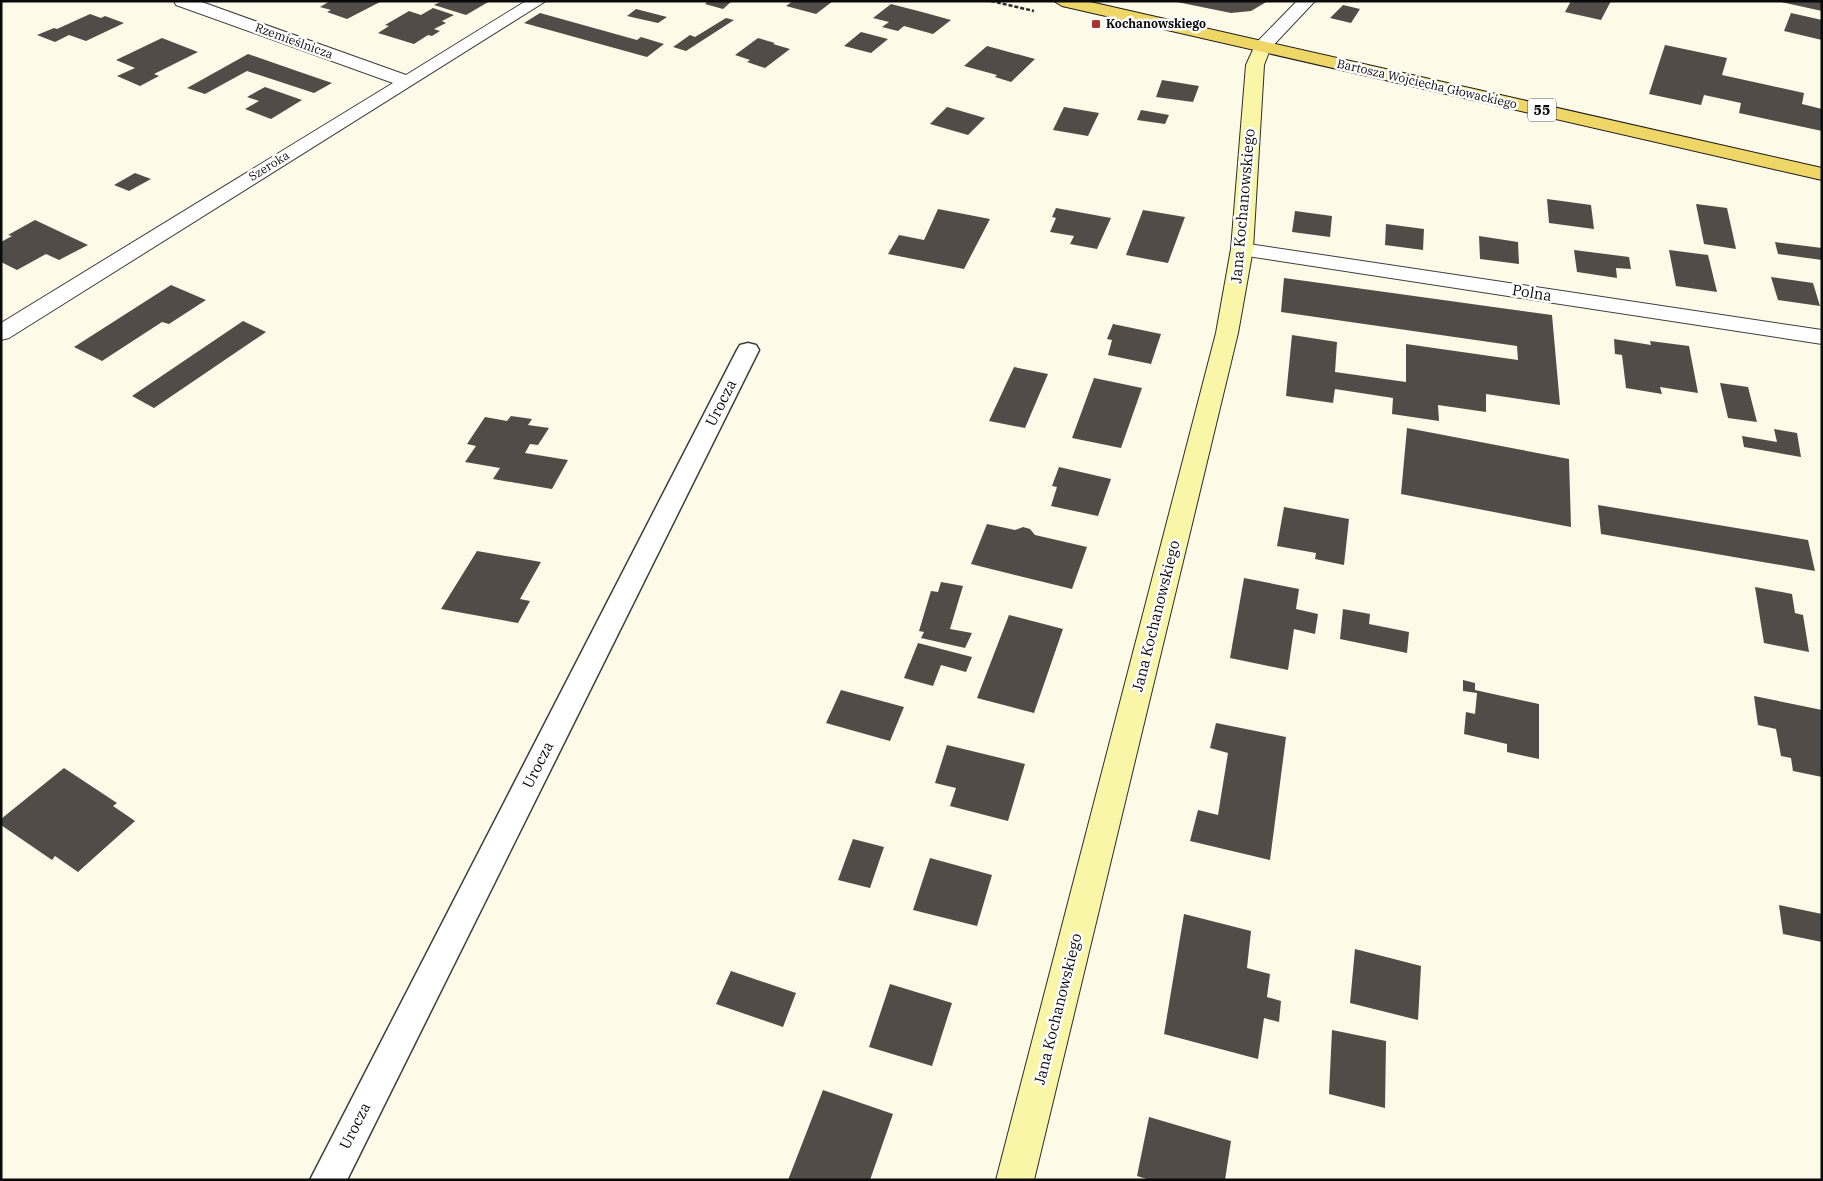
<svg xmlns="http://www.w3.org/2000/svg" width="1823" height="1181" viewBox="0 0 1823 1181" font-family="'IBM Plex Serif',serif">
<rect width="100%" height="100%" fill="#fdfbe8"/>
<path fill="#514c47" d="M330 1H378L380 2 347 19 327 12 331 10 320 7Z
M442 1H490L466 15 434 5Z
M708 1H732L723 9 705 4Z
M793 1H833L816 14 786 6Z
M1172 1H1268L1251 11 1231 13Z
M1571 1H1611L1601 20 1565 12Z
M1781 1H1822V11L1781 2Z
M891 4 922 12 951 20 933 34 904 26 898 31 882 27 889 22 873 18Z
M1343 5 1360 9 1351 23 1330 18Z
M433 8 454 15 442 21 446 23 434 29 440 31 432 36 428 35 414 44 378 33 389 26 385 25 409 11 421 15Z
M636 9 667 17 658 23 627 16Z
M540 13 637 40 641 37 664 44 647 57 524 23Z
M1791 13 1822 20V40L1784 31Z
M90 14 101 18 105 16 124 23 86 41 69 35 55 42 37 35 54 28 57 29Z
M726 18 734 20 686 51 673 47 690 35 695 37Z
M861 32 888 39 871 53 844 46Z
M162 38 198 52 154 74 159 76 140 86 117 76 135 68 116 60Z
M758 38 775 43 773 44 790 49 765 68 747 62 750 60 735 55Z
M1665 45 1727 58 1722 75 1804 93 1802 104 1822 109V131L1739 113 1741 103 1704 95 1701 105 1649 94Z
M987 46 1035 59 1011 82 995 77 997 75 964 66Z
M248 54 297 71 332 83 314 93 247 71 205 94 187 88Z
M1162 80 1199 86 1193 102 1156 97Z
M265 87 302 100 271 119 245 109 259 101 247 97Z
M947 107 985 118 968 135 930 124Z
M1064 107 1099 113 1088 136 1053 130Z
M1141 110 1169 115 1165 124 1137 120Z
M135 173 151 179 129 191 114 185Z
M1547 199 1591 205 1594 229 1549 223Z
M1696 204 1727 208 1736 249 1704 244Z
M1056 208 1111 218 1097 249 1070 244 1074 236 1050 232 1056 218 1052 217Z
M938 209 990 219 964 269 888 254 899 235 924 240Z
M1143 210 1185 217 1168 263 1126 255Z
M1295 211 1332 216 1330 237 1292 232Z
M35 220 88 245 59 260 46 254 17 270 1 262V242L12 236 8 235Z
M1386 224 1424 229 1423 250 1385 245Z
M1479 236 1518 242 1519 264 1480 259Z
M1775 242 1822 248V260L1778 254Z
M1574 250 1629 257 1631 269 1616 268 1617 278 1577 272Z
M1669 250 1708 255 1717 292 1676 286Z
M1771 277 1813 283 1820 306 1778 300Z
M1284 278 1552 315 1560 405 1486 394V412L1438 405 1439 421 1392 414 1393 398 1335 389 1333 403 1286 396 1292 335 1337 342 1335 372 1406 382V344L1518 360 1517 346 1281 312Z
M171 285 206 300 169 324 162 322 102 361 74 347Z
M243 321 266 332 154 408 132 396Z
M1113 324 1161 334 1151 364 1108 355 1112 340 1107 339Z
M1614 339 1651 345 1650 341 1689 346 1698 393 1660 387 1662 394 1626 388 1622 355 1615 354Z
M1014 367 1048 374 1025 428 989 421Z
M1094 378 1142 388 1121 448 1072 438Z
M1720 383 1748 387 1757 422 1728 418Z
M511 416 532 419 528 425 549 428 538 445 530 444 525 453 568 460 552 489 493 479 500 468 465 462 476 446 467 444 485 417 507 421Z
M1407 428 1569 459 1571 527 1401 494Z
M1774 429 1797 433 1801 457 1744 447 1742 436 1777 442Z
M1059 467 1111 479 1098 516 1051 506 1057 487 1052 486Z
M1598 505 1808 540 1815 571 1601 534Z
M1284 507 1349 519 1344 565 1315 559 1316 553 1277 546Z
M987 524 1015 530 1023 527 1030 529 1035 535 1087 547 1072 589 971 564Z
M477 551 541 562 520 599 530 601 518 623 441 609Z
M1244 578 1299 589 1296 609 1318 614 1315 634 1294 629 1288 670 1230 658Z
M941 582 963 586 950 629 972 633 965 648 921 638 924 632 919 631 931 591 938 592Z
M1755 587 1792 594 1795 613 1803 615 1809 652 1764 643Z
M1343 609 1370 614 1369 624 1409 632 1407 653 1340 639Z
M1009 615 1063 629 1034 713 977 698Z
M918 643 972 657 966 672 941 665 933 686 904 678Z
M1463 680 1475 683V690L1539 704V759L1507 752V744L1464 734 1466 712 1475 714 1477 693 1463 691Z
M841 690 904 707 890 741 826 723Z
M1754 696 1822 710V777L1793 771 1791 758 1781 756 1776 729 1758 725Z
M1216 723 1286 737 1270 860 1190 841 1198 810 1218 815 1228 753 1210 748Z
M947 745 1025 764 1008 821 950 806 956 788 935 783Z
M64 768 117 803 113 806 135 821 78 872 55 856 52 860 1 825V819Z
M853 839 884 847 870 888 838 880Z
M930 858 992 875 977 926 913 910Z
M1779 905 1822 914V942L1783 934Z
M1184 914 1251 931 1247 968 1270 974 1267 997 1281 1001 1279 1022 1264 1018 1258 1059 1164 1034Z
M1355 949 1421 966 1418 1020 1350 1003Z
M731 971 796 993 783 1027 716 1004Z
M890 984 952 1003 932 1066 869 1047Z
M1332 1030 1386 1041 1385 1108 1329 1094Z
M823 1090 893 1114 870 1180H788Z
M1149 1117 1231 1141 1225 1180H1150L1137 1176Z"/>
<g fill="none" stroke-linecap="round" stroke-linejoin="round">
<g stroke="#3d3d3d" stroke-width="3">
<path id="lane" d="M748 343 756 345 759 350 347 1180H310L737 350 740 345Z"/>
</g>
<g stroke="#3d3d3d" stroke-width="2">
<path id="street" d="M174 1H199L406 75 526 1H546L9 338 1 340V323L393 83 176 5Z
M1297 1H1315L1268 51H1256L1253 47 1256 43Z
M1242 243 1822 330V344L1234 254 1231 249 1234 244Z"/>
</g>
<g stroke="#2c2c2c" stroke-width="2">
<path id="secondary" d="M1262 42 1268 43 1271 47 1264 65 1253 249 1238 333 1034 1180H996L1216 333 1231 249 1246 65 1256 43Z"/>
</g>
<g stroke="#1b1b1b" stroke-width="2">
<path id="primary" d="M1054 1H1086L1822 168V180L1062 6Z"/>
</g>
<path stroke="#2c2c2c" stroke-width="2.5" stroke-dasharray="4 2" stroke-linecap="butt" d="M991 1 1034 11"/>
<use href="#lane" fill="#fff" fill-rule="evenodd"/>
<use href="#street" fill="#fff" fill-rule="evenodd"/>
<use href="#secondary" fill="#f9f6a7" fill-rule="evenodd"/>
<use href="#primary" fill="#eed767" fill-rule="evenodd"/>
</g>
<rect fill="#ad312e" stroke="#fff" stroke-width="2" x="1091" y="19" width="10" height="10" rx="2.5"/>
<g text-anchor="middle" stroke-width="5" stroke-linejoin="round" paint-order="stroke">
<g font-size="12" font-weight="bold" fill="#0a0a0a" stroke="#fff" text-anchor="start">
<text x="1106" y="28">Kochanowskiego</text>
</g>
<g font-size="12" fill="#0a0a0a" stroke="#fff">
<text transform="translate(294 41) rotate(20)" y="4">Rzemieślnicza</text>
<text transform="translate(1427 84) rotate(13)" y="4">Bartosza Wojciecha Głowackiego</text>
<text transform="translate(269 166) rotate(-32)" y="4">Szeroka</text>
</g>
<rect fill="#fff" stroke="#545454" stroke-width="1" x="1528" y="98.5" width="28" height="23" rx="4"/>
<g font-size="14" font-weight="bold" fill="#0a0a0a">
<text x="1542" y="115">55</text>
</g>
<g font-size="15" fill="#0a0a0a" stroke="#fff">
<text transform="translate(1243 206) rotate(-85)" y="5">Jana Kochanowskiego</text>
<text transform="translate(1532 293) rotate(9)" y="5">Polna</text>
<text transform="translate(721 403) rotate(-63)" y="5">Urocza</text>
<text transform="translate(1156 616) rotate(-76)" y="5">Jana Kochanowskiego</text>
<text transform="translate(538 765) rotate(-63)" y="5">Urocza</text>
<text transform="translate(1058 1009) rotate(-76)" y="5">Jana Kochanowskiego</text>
<text transform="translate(355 1126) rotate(-63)" y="5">Urocza</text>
</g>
</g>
<rect width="1823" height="1181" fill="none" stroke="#0a0a0a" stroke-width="5"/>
</svg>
